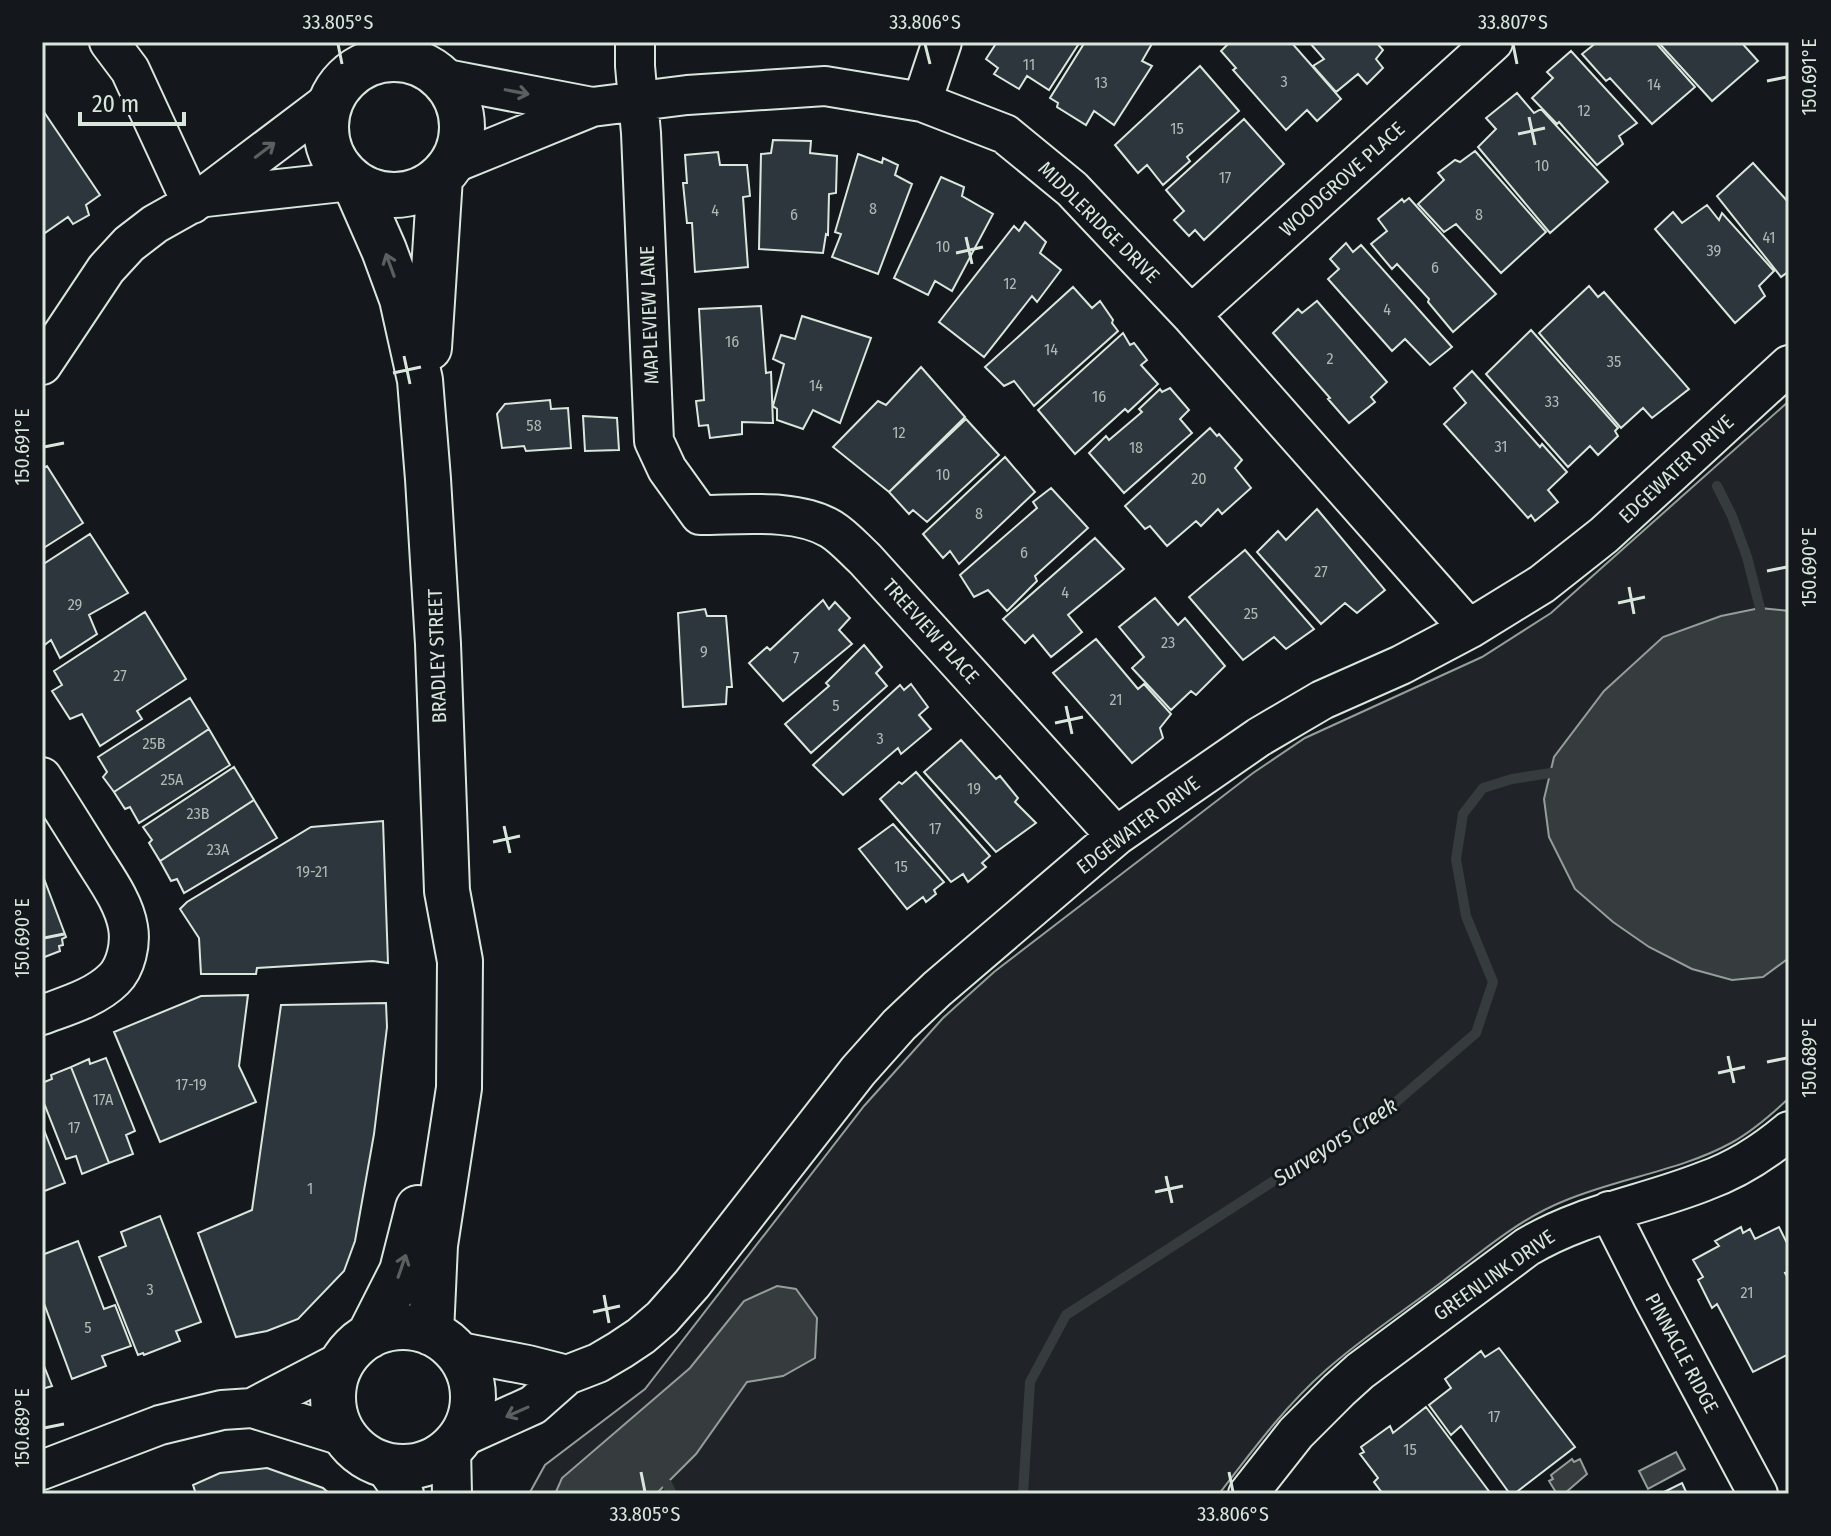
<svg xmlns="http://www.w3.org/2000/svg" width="1831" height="1536" viewBox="0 0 1831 1536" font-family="'Fira Sans Condensed',sans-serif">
<rect width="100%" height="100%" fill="#14181c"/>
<path fill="#202428" stroke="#939e99" stroke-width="2" d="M1789 401V1098C1771 1115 1753 1131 1731 1143 1680 1171 1618 1178 1564 1201 1519 1219 1481 1252 1443 1281 1404 1311 1363 1337 1326 1370 1285 1406 1252 1451 1219 1494H529L545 1465 645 1389 864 1106 943 1018 994 972 1253 773 1305 738 1482 657 1551 613Z"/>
<path fill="#363b3e" stroke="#939e99" stroke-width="2" d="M1760 608 1789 611V958L1763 977 1732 980 1692 969 1649 947 1613 922 1575 889 1549 837 1544 799 1554 757 1604 691 1663 637 1721 616Z
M777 1286 796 1289 817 1318 815 1358 783 1376 747 1382 696 1454 656 1494H555L562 1478 690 1368 744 1301Z
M1676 1452 1685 1469 1648 1489 1639 1471Z
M1572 1459 1574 1462 1580 1459 1587 1474 1564 1494H1557L1549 1481 1553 1479 1551 1475Z"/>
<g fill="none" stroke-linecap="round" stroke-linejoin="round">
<path stroke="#363b3e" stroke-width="10" d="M1717 486 1732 516 1747 557 1760 608
M667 1484 672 1494
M1023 1494 1030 1382 1066 1315 1396 1102 1476 1033 1493 982 1466 916 1456 859 1463 814 1483 788 1512 779 1551 773"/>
</g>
<path fill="#2c363c" stroke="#d8e6dc" stroke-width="2" d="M997 42H1080L1049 90 1027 76 1019 89 994 74 998 68 986 59Z
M1085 42H1153L1142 61 1152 66 1114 125 1094 111 1086 125 1057 107 1058 103 1050 98Z
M1230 42H1291L1341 99 1317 121 1307 110 1286 130 1233 70 1236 68 1221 51Z
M1309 42H1376L1383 50 1376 59 1383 68 1367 84 1358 74 1336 92 1313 66 1324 59Z
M1597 42H1655L1695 87 1652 124 1610 78 1606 81 1582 54Z
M1658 42H1741L1758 61 1712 101Z
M1571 51 1637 123 1619 136 1623 144 1597 165 1559 122 1557 124 1532 98 1553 78 1547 72Z
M1200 66 1239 111 1187 157 1190 161 1163 185 1147 165 1138 173 1115 145Z
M1517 93 1534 113 1541 109 1608 182 1550 233 1478 147 1496 129 1486 118Z
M42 109 100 195 86 205 89 215 73 224 68 217 42 235Z
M1244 119 1284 164 1204 240 1195 230 1189 236 1174 220 1184 211 1166 190Z
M773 140 811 141 810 153 837 156 836 193 829 194 828 235 826 234 823 253 759 249 761 154 771 153Z
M1475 151 1546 232 1501 273 1456 224 1444 232 1418 204 1444 180 1438 173 1455 160 1460 162Z
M718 152 720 165H747L750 196 743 197 748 267 695 272 692 223H687L683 183H687L685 155Z
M858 154 882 163 883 158 898 165 895 175 912 184 878 274 832 257 841 234 835 232Z
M1753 163 1789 203V271L1781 277 1717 196Z
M941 177 964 187 962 196 993 214 952 291 935 281 928 295 894 278Z
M1409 198 1496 294 1453 332 1428 302 1429 299 1397 264 1392 269 1371 244 1387 231 1378 219 1402 199 1404 202Z
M1707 205 1719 220 1722 213 1774 271 1759 286 1765 296 1735 323 1655 229 1673 212 1682 223Z
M1025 222 1046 242 1040 253 1061 270 1037 302 1032 296 984 357 939 322 1014 226 1019 231Z
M1346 243 1353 252 1361 245 1452 347 1430 365 1405 339 1392 351 1328 279 1339 269 1330 259Z
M1589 286 1598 297 1604 292 1689 389 1652 418 1643 408 1621 428 1539 333Z
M1073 287 1092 308 1100 301 1113 320 1112 323 1118 331 1034 406 1014 381 1004 386 985 367Z
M1317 301 1387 382 1371 397 1375 402 1349 423 1328 399 1330 398 1273 333 1298 309 1302 313Z
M761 306 766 373 771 372 773 423 742 422V434L710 438 708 425 699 426 696 401 704 400 699 309Z
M802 316 871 338 840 423 813 410 803 429 777 420V409L773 406 784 364 773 359 781 335 795 339Z
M1531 330 1618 428 1615 431 1618 436 1598 455 1590 446 1568 467 1486 374Z
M1123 333 1130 345 1134 343 1147 360 1141 365 1158 384 1128 412 1125 409 1075 454 1038 410Z
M921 367 965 417 889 492 833 447 878 401 886 405Z
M1472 371 1540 447 1542 444 1567 472 1548 490 1558 502 1535 521 1531 515 1528 518 1444 424 1466 403 1454 388Z
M1170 388 1189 410 1180 419 1192 433 1124 493 1089 453 1106 436 1109 440 1142 412 1139 409 1160 389 1162 392Z
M550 400 551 409 568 408 571 448 526 451 524 446 502 448 497 414 505 404Z
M583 416 617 418 619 450 585 451Z
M966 419 999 455 927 522 913 510 909 514 889 492Z
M1210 428 1217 436 1219 434 1242 460 1235 468 1251 488 1222 514 1218 509 1201 526 1196 521 1167 546 1150 526 1145 529 1125 506Z
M1005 457 1035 492 959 564 950 551 943 558 923 534Z
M47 466 83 523 42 549V469Z
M1051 488 1088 528 1035 576 1037 581 1007 611 988 590 974 597 960 575 1037 508 1033 502Z
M1317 509 1385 590 1357 613 1345 603 1321 624 1257 552 1278 531 1286 540Z
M90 534 128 593 89 615 97 634 60 658 51 640 42 647V565Z
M1095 538 1124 569 1068 615 1082 632 1051 657 1033 635 1025 643 1003 619Z
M1245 550 1314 629 1286 649 1274 637 1243 660 1189 597Z
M1155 598 1178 625 1185 618 1225 666 1196 695 1191 691 1171 710 1132 668 1144 657 1119 627Z
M823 600 829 609 835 602 850 618 839 630 852 644 783 701 749 663 767 647 770 650Z
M705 609 707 616H726L732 687H727L726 704 683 707 678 613Z
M145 612 186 679 137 711 142 719 100 746 82 714 70 719 52 691 62 685 54 671Z
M1096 639 1138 689 1144 684 1171 714 1160 728 1163 738 1132 763 1053 673Z
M864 645 882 667 876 673 887 686 811 753 785 724 829 686 826 683Z
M911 684 928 707 919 715 931 729 901 754 898 748 843 795 813 765 900 685 904 690Z
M190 698 209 729 114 792 103 777 107 772 98 757Z
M209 729 230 765 139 823 130 807 125 809 114 792Z
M961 740 996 779 1000 776 1018 798 1015 802 1036 823 996 852 924 772Z
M234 767 254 800 160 861 149 843 152 840 143 827Z
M916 772 990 856 982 863 986 867 968 882 963 874 951 882 880 799 899 782 902 784Z
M254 800 277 838 184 893 177 879 171 881 160 861Z
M383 821 388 963 373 961 257 968 256 974H201L199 938 180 909 187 902 311 827Z
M893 824 944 882 934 890 936 894 926 902 923 897 907 909 859 849Z
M43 876 66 937 62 939 63 945 59 946 60 951 42 958Z
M248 995 239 1066 256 1102 160 1142 114 1032 201 996Z
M386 1003 387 1027 374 1134 355 1241 344 1271 298 1319 267 1331 236 1337 198 1233 252 1210 281 1005Z
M106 1058 135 1131 126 1135 133 1154 109 1163 71 1067 89 1059 90 1064Z
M71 1067 109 1163 82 1174 76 1156 66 1159 42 1098V1083L52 1079 51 1075Z
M42 1125 65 1183 42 1192Z
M160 1216 201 1322 176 1331 180 1341 144 1355 143 1353 138 1355 99 1257 126 1246 121 1232Z
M1741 1227 1743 1233 1750 1229 1755 1239 1779 1227 1789 1247V1271L1785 1273 1789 1280V1354L1753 1372 1717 1304 1712 1308 1698 1280 1703 1277 1693 1260 1719 1246 1715 1241Z
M78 1241 104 1309 115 1305 131 1346 102 1356 106 1366 72 1379 42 1298V1255Z
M1499 1348 1575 1447 1514 1494H1510L1461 1426 1451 1435 1429 1405 1451 1388 1445 1379 1481 1351 1485 1357Z
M42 1361 52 1386 42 1389Z
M1426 1407 1491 1494H1383L1374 1482 1378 1478 1360 1454 1364 1452 1361 1447 1390 1426 1393 1433Z
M267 1468 323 1488 330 1494H196L193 1485 220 1473Z
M1682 1483 1687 1494H1660Z"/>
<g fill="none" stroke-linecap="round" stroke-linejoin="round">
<g stroke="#d8e6dc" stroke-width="42">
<path id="minor" d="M109 42 130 70 192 204
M635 42V66L641 133 654 441 667 469 700 515C740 515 796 508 831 529 844 537 854 549 865 559L1116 836
M441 78 592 107
M922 102 942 42
M452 164 592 107 687 95 825 86 922 102 1005 134 1072 189 1191 315 1469 629
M206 197 351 181
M1191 315 1493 42
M42 365 106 269 129 244 155 224 203 197 330 101
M42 777C59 803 75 829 92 856 105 877 124 902 128 927 131 944 126 967 114 979 95 998 66 1006 42 1015
M1609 1211 1652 1296 1758 1494
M455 1351 528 1365 567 1375
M252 1408 344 1360
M460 1438 533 1405 567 1375 598 1363 620 1350 641 1336 662 1318 692 1284 858 1071 899 1025 937 989 1116 836 1259 737 1322 700 1401 665 1469 629 1542 584 1604 535 1789 365
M451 1448 452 1494
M383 1464 404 1494
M42 1470 160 1425 222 1410 252 1408 346 1437
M1248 1494 1296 1433 1339 1390 1360 1371 1527 1247C1584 1213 1645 1205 1705 1181 1736 1170 1764 1152 1789 1131"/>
</g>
<g stroke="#d8e6dc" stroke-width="48">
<path id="major" d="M326 127a68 68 0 1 1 136 0a68 68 0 1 1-136 0Z
M355 184 384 250 402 299 420 380 428 479 438 644 447 891 460 961 459 1088 435 1245 431 1333
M429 348 440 177
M333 1397a70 70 0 1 1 140 0a70 70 0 1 1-140 0Z
M369 1336 402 1271 418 1208"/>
</g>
<use href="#minor" stroke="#14181c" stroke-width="38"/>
<use href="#major" stroke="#14181c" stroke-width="44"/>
</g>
<defs><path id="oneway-shaft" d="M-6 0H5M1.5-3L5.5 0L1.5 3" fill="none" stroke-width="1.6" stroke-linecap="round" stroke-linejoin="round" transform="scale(2)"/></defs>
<g stroke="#59605f">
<use href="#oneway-shaft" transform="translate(517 92) rotate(11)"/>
<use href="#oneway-shaft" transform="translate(265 150) rotate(-37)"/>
<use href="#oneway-shaft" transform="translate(390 265) rotate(-110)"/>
<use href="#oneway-shaft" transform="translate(402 1266) rotate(-71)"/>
<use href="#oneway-shaft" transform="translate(517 1412) rotate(156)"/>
</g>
<path fill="none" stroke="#d8e6dc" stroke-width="3" d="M338 44 342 64M925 44 930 64M1513 44 1517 64M1767 81 1787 77M1529 117 1535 145M1518 134 1545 128M966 237 972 264M956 253 983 247M404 356 410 384M393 373 421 367M44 447 64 443M1767 571 1787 567M1629 587 1634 614M1618 603 1645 597M1066 706 1072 734M1055 723 1083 717M504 826 510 853M493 842 520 836M44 938 64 934M1728 1056 1734 1083M1767 1062 1787 1058M1718 1073 1745 1067M1166 1176 1172 1203M1155 1192 1183 1186M604 1295 609 1323M593 1312 620 1306M44 1428 64 1424M641 1472 645 1492M1229 1472 1233 1492"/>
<g text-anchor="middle" stroke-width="6" stroke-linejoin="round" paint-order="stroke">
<g font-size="16" fill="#adbab4">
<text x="1029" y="70">11</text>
<text x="1284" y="87">3</text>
<text x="1101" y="88">13</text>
<text x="1654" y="90">14</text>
<text x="1584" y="116">12</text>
<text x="1177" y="134">15</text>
<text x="1542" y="171">10</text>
<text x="1225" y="183">17</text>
<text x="873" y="214">8</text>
<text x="715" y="216">4</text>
<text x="794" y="220">6</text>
<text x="1479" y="220">8</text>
<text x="1769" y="243">41</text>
<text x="943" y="252">10</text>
<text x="1714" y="256">39</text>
<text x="1435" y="273">6</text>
<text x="1010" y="289">12</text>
<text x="1387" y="315">4</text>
<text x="732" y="347">16</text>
<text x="1051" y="355">14</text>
<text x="1330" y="364">2</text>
<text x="1614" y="367">35</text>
<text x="816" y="391">14</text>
<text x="1099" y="402">16</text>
<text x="1552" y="407">33</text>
<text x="534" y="431">58</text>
<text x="899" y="438">12</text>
<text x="1501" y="452">31</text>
<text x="1136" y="453">18</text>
<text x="943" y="480">10</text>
<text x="1199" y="484">20</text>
<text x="979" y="519">8</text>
<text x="1024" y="558">6</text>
<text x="1321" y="577">27</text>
<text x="1065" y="598">4</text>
<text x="75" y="610">29</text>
<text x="1251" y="619">25</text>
<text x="1168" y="648">23</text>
<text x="704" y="657">9</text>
<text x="796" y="663">7</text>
<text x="120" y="681">27</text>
<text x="1116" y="705">21</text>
<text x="836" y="711">5</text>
<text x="880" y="744">3</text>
<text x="154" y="749">25B</text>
<text x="172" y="785">25A</text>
<text x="974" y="794">19</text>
<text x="198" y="819">23B</text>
<text x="935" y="834">17</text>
<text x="218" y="855">23A</text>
<text x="901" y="872">15</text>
<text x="312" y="877">19-21</text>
<text x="191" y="1090">17-19</text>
<text x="103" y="1105">17A</text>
<text x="74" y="1133">17</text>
<text x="310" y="1194">1</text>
<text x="150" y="1295">3</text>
<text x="1747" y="1298">21</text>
<text x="88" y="1333">5</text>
<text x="1494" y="1422">17</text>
<text x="1410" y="1455">15</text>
</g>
<g font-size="20" fill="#d8e6dc" stroke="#14181c">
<text transform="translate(1342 179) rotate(-42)" y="7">WOODGROVE PLACE</text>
<text transform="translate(1099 222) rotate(45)" y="7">MIDDLERIDGE DRIVE</text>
<text transform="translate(649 315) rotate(-92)" y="7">MAPLEVIEW LANE</text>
<text transform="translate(1676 469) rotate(-43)" y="7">EDGEWATER DRIVE</text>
<text transform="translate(931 631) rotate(48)" y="7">TREEVIEW PLACE</text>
<text transform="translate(437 656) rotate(-92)" y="7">BRADLEY STREET</text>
<text transform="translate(1138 825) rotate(-37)" y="7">EDGEWATER DRIVE</text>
<text transform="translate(1494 1275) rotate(-35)" y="7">GREENLINK DRIVE</text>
<text transform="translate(1682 1353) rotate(62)" y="7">PINNACLE RIDGE</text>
</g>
<g font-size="22" font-style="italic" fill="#d8e6dc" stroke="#14181c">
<text transform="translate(1335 1141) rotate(-33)" y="8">Surveyors Creek</text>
</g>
</g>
<rect width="1831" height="1536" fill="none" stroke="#14181c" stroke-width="88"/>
<path d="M80 112v12h104v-12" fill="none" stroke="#d8e6dc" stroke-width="4"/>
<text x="92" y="112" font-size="24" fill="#d8e6dc" stroke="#14181c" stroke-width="6" paint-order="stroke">20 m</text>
<rect x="44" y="44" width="1743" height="1448" fill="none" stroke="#d8e6dc" stroke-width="3"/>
<g font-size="20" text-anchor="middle" fill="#d8e6dc">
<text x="338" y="29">33.805°S</text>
<text x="925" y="29">33.806°S</text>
<text x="1513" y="29">33.807°S</text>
<text transform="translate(1809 77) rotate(-90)" y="7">150.691°E</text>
<text transform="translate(22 447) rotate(-90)" y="7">150.691°E</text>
<text transform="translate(1809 567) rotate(-90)" y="7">150.690°E</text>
<text transform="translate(22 938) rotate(-90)" y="7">150.690°E</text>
<text transform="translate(1809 1058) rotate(-90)" y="7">150.689°E</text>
<text transform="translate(22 1428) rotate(-90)" y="7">150.689°E</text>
<text x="645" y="1521">33.805°S</text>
<text x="1233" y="1521">33.806°S</text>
</g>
</svg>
